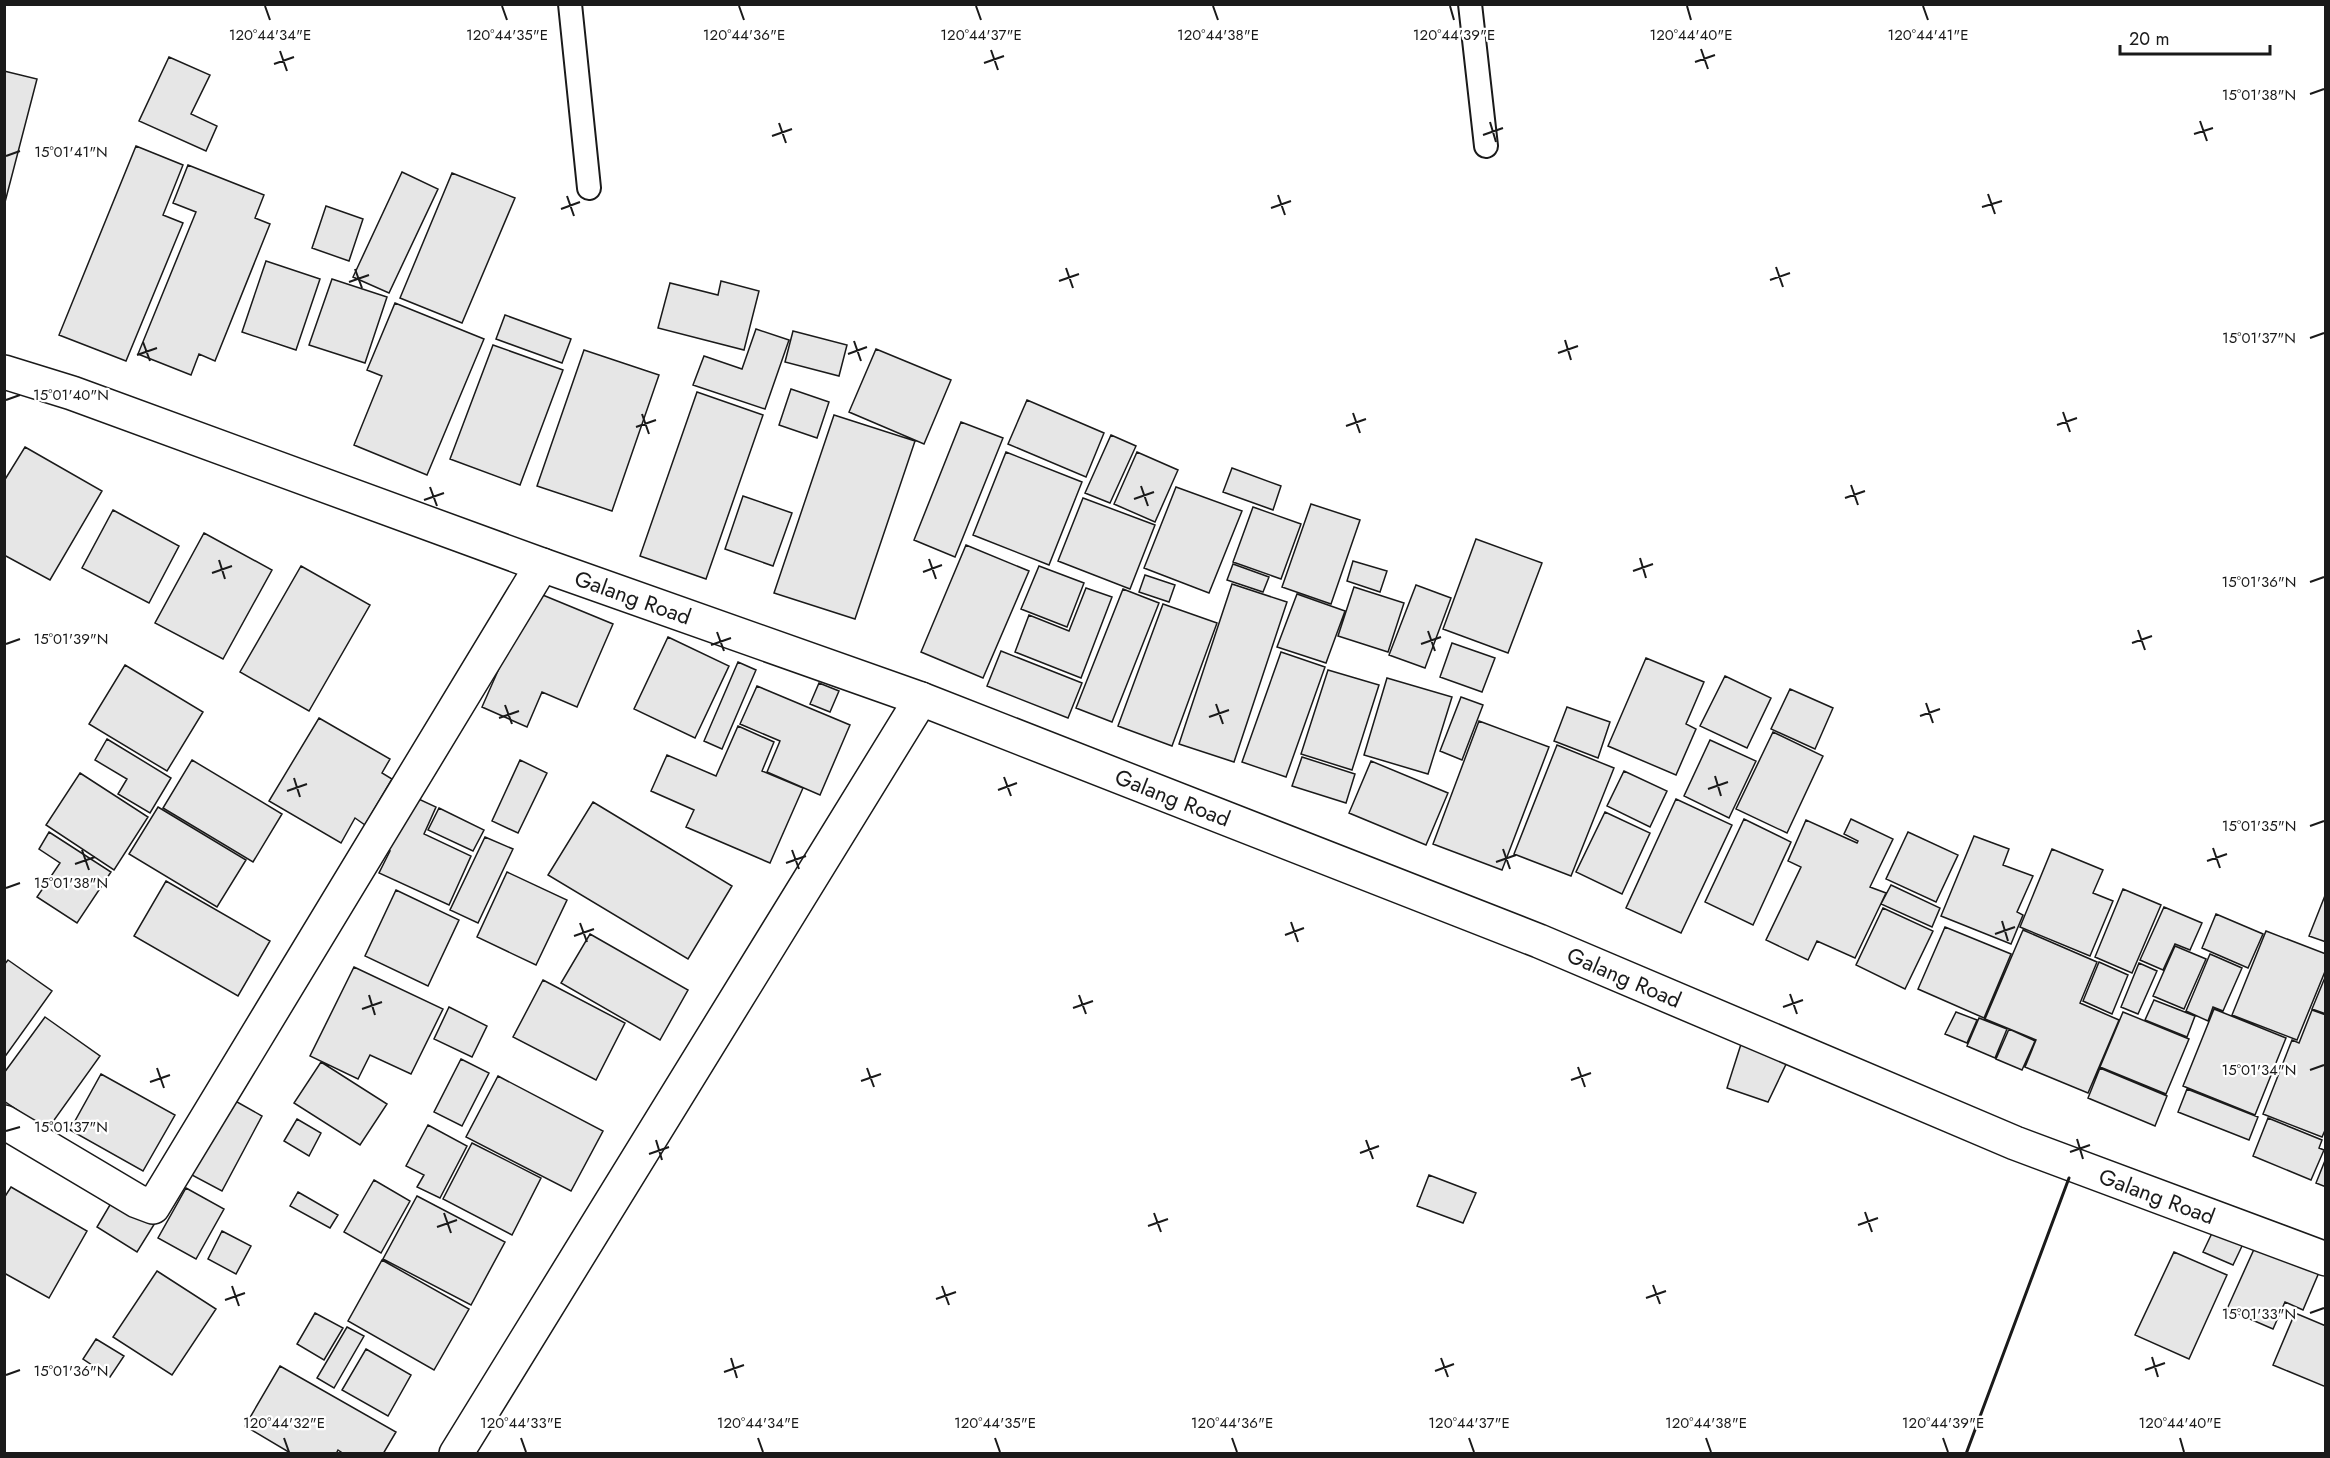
<svg xmlns="http://www.w3.org/2000/svg" width="2330" height="1458" viewBox="0 0 2330 1458" font-family="Jost,sans-serif">
<rect width="100%" height="100%" fill="#fff"/>
<path fill="#e6e6e6" stroke="#1a1a1a" stroke-width="1.5" d="M169 57 210 75 191 114 217 126 206 151 139 121Z
M4 71 37 79 4 206Z
M136 146 183 165 163 215 183 223 126 361 59 335Z
M188 165 264 195 255 218 270 224 215 361 199 354 191 375 138 354 196 212 173 203Z
M402 172 438 189 389 293 353 277Z
M452 173 515 198 462 323 400 298Z
M326 206 363 219 349 261 312 248Z
M266 261 320 279 296 350 242 332Z
M332 279 387 297 365 363 309 345Z
M721 281 759 291 744 350 658 328 670 283 718 295Z
M395 303 484 339 427 475 354 445 382 376 367 370Z
M505 315 571 339 562 363 496 339Z
M756 329 789 340 765 409 693 385 704 356 742 369Z
M793 331 847 345 839 376 785 362Z
M493 345 563 370 520 485 450 459Z
M876 349 951 380 924 444 849 412Z
M584 350 659 375 612 511 537 486Z
M791 389 829 402 817 438 779 425Z
M697 392 763 415 706 579 640 556Z
M1027 400 1104 433 1086 477 1008 444Z
M834 415 915 441 855 619 774 593Z
M961 422 1003 438 955 557 914 540Z
M1111 435 1136 446 1110 503 1085 493Z
M25 447 102 491 50 580 4 555V481Z
M1006 452 1082 482 1049 565 973 535Z
M1137 452 1178 470 1155 522 1114 504Z
M1232 468 1281 486 1273 510 1223 492Z
M1176 487 1242 511 1209 593 1144 568Z
M743 496 792 513 773 566 725 549Z
M1083 498 1155 525 1130 589 1058 561Z
M1311 504 1360 520 1331 604 1282 587Z
M1253 507 1301 524 1281 579 1233 562Z
M113 510 179 546 149 603 82 568Z
M204 533 272 570 223 659 155 623Z
M1476 539 1542 563 1508 653 1443 629Z
M966 545 1029 571 983 678 921 652Z
M1353 561 1387 571 1380 592 1347 581Z
M1233 564 1269 577 1263 592 1227 580Z
M301 566 370 605 309 711 240 672Z
M1039 566 1084 583 1067 627 1021 609Z
M1145 575 1175 585 1169 602 1139 592Z
M1232 584 1287 602 1234 762 1179 744Z
M1416 585 1451 598 1425 668 1389 655Z
M1354 587 1404 603 1388 652 1338 636Z
M1086 588 1112 597 1081 678 1015 652 1029 615 1069 631Z
M1123 589 1159 603 1112 722 1076 708Z
M533 591 613 624 577 707 542 692 527 727 482 707Z
M1297 594 1345 611 1326 663 1277 647Z
M1163 604 1217 623 1172 746 1118 726Z
M668 637 729 666 695 738 634 709Z
M1452 643 1495 658 1482 692 1440 677Z
M1001 651 1082 683 1068 718 987 686Z
M1281 652 1325 667 1286 777 1242 762Z
M1646 658 1704 682 1686 724 1696 729 1676 775 1608 746Z
M738 662 756 670 722 749 704 741Z
M125 665 203 712 167 771 89 724Z
M1328 670 1379 685 1352 770 1301 754Z
M1725 676 1771 698 1747 748 1700 726Z
M1387 678 1452 697 1428 774 1364 755Z
M819 683 839 691 830 712 810 704Z
M757 686 850 725 820 795 767 772 780 741 740 724Z
M1790 689 1833 708 1815 749 1771 729Z
M1461 697 1483 705 1462 760 1440 751Z
M1567 707 1610 722 1598 758 1554 741Z
M319 718 390 759 382 773 392 779 365 825 355 818 341 843 269 801Z
M1479 721 1549 747 1502 870 1433 844Z
M738 726 774 742 762 771 803 788 770 863 686 827 694 810 651 791 667 755 716 776Z
M1773 732 1823 756 1787 833 1736 809Z
M107 739 171 778 150 813 118 794 127 779 95 760Z
M1710 740 1756 761 1729 818 1684 796Z
M1557 745 1614 768 1571 876 1514 854Z
M1302 757 1355 774 1346 803 1292 786Z
M192 760 282 814 253 862 163 808Z
M520 760 547 773 518 833 492 821Z
M1371 761 1448 793 1426 845 1349 813Z
M1624 771 1667 791 1650 827 1607 806Z
M80 773 148 817 114 870 46 825Z
M410 795 436 807 424 834 471 856 449 905 379 873 390 851 385 849Z
M1676 799 1732 825 1681 933 1626 908Z
M593 802 732 886 688 959 548 875Z
M158 807 246 860 217 907 129 854Z
M439 808 484 830 473 851 428 830Z
M1605 812 1650 833 1622 894 1576 872Z
M1744 819 1791 842 1753 925 1705 902Z
M1851 819 1893 839 1870 887 1886 893 1855 958 1817 941 1808 960 1766 940 1801 867 1788 861 1806 820 1857 843 1858 841 1844 834Z
M49 832 111 872 77 923 37 897 60 863 39 849Z
M1908 832 1958 855 1936 902 1886 879Z
M1974 836 2009 849 2003 865 2033 876 2017 912 2023 915 2011 944 1941 916Z
M485 837 513 849 478 923 450 910Z
M2052 849 2103 870 2093 893 2113 901 2090 956 2020 927Z
M507 872 567 900 536 965 477 937Z
M166 881 270 941 238 996 134 936Z
M1891 885 1940 908 1932 927 1881 904Z
M2123 889 2161 905 2132 973 2095 957Z
M396 890 459 920 428 986 365 956Z
M2326 893V942L2309 936Z
M2164 907 2202 923 2190 950 2175 944 2163 970 2140 960Z
M1883 908 1933 931 1905 989 1856 965Z
M2216 914 2263 934 2248 968 2202 948Z
M1945 927 2011 954 1984 1018 1918 989Z
M2023 930 2097 962 2080 1003 2119 1020 2088 1093 2025 1067 2036 1040 1985 1019Z
M2266 931 2326 954V969L2297 1040 2232 1015Z
M590 934 688 990 660 1040 561 983Z
M2175 946 2206 959 2184 1009 2153 996Z
M2210 954 2242 968 2223 1011 2213 1007 2208 1021 2186 1011Z
M8 960 52 991 4 1058V965Z
M2099 962 2128 975 2112 1014 2083 1001Z
M2139 963 2157 971 2138 1014 2121 1007Z
M354 967 443 1009 411 1074 370 1055 358 1079 310 1056Z
M2326 975V1014L2312 1009Z
M543 980 625 1023 596 1080 513 1037Z
M2154 1000 2195 1016 2187 1037 2145 1020Z
M449 1007 487 1026 472 1057 434 1039Z
M2214 1009 2286 1038 2255 1115 2183 1086Z
M2312 1010 2326 1015V1128L2322 1137 2263 1114 2292 1040 2299 1043Z
M1956 1012 1977 1020 1967 1043 1945 1034Z
M2123 1012 2189 1039 2166 1094 2100 1067Z
M45 1017 100 1056 47 1130 4 1101V1073Z
M1979 1018 2007 1029 1995 1058 1967 1046Z
M2009 1029 2035 1041 2022 1070 1996 1059Z
M1742 1041 1790 1056 1768 1102 1727 1088Z
M461 1059 489 1073 462 1126 434 1112Z
M321 1062 387 1104 360 1145 294 1103Z
M2100 1068 2167 1096 2155 1126 2088 1098Z
M101 1074 175 1115 143 1171 70 1130Z
M498 1076 603 1131 571 1191 466 1137Z
M2187 1089 2258 1117 2249 1140 2178 1112Z
M230 1098 262 1116 222 1191 190 1174Z
M2268 1118 2322 1140 2319 1148 2324 1150 2311 1180 2253 1156Z
M297 1119 321 1133 309 1156 284 1141Z
M428 1125 467 1146 440 1198 417 1187 424 1175 406 1166Z
M472 1143 541 1178 512 1235 443 1199Z
M2326 1158V1187L2316 1183Z
M1429 1175 1476 1193 1463 1223 1417 1206Z
M374 1180 410 1201 381 1253 344 1232Z
M11 1187 87 1231 49 1298 4 1273V1198Z
M186 1188 224 1209 196 1259 158 1238Z
M298 1192 338 1215 330 1228 290 1206Z
M417 1196 505 1242 471 1305 383 1259Z
M114 1198 155 1223 137 1252 97 1227Z
M222 1231 251 1246 236 1274 208 1259Z
M2213 1231 2243 1244 2233 1265 2203 1252Z
M2260 1236 2323 1263 2303 1310 2285 1302 2273 1329 2227 1309Z
M2174 1252 2227 1275 2189 1359 2135 1335Z
M382 1260 469 1309 434 1370 348 1321Z
M157 1271 216 1309 172 1375 113 1337Z
M315 1313 343 1328 324 1360 297 1344Z
M2295 1313 2326 1326V1387L2273 1365Z
M347 1327 364 1336 334 1388 317 1378Z
M96 1339 124 1356 110 1377 83 1359Z
M366 1349 411 1375 388 1416 342 1390Z
M280 1366 396 1432 383 1454H344L338 1450 336 1454H292L245 1426Z"/>
<g fill="none" stroke-linecap="round" stroke-linejoin="round">
<g stroke="#1a1a1a" stroke-width="26">
<path id="lane" d="M570 4 589 188
M1470 4 1486 146"/>
</g>
<g stroke="#1a1a1a" stroke-width="36">
<path id="street" d="M4 1122 137 1201 153 1207 542 565
M456 1454 921 699"/>
</g>
<g stroke="#1a1a1a" stroke-width="36">
<g id="secondary">
<path id="s1" d="M4 372 72 393 542 565 921 699 1539 941 2015 1143 2326 1259"/>
</g>
</g>
<use href="#lane" stroke="#fff" stroke-width="22"/>
<use href="#street" stroke="#fff" stroke-width="33"/>
<use href="#secondary" stroke="#fff" stroke-width="33"/>
<path stroke="#1a1a1a" stroke-width="3" d="M1966 1454 2069 1178"/>
</g>
<path fill="none" stroke="#1a1a1a" stroke-width="2" d="M265 6 270 20M502 6 507 20M739 6 744 20M976 6 981 20M1213 6 1218 20M1450 6 1454 20M1687 6 1691 20M1923 6 1928 20M1701 49 1708 69M991 50 998 70M280 51 287 71M1695 62 1715 55M984 63 1004 56M274 64 294 57M2310 94 2324 89M2200 121 2207 141M1490 122 1496 142M779 123 786 143M2194 134 2213 128M1483 135 1503 128M772 136 792 129M6 156 20 151M1988 194 1995 214M1278 195 1285 215M567 196 574 216M1982 207 2002 201M1271 208 1291 201M561 209 580 202M1776 267 1783 287M1066 268 1073 288M355 269 362 288M1770 280 1790 273M1059 281 1079 274M349 282 369 275M2310 338 2324 333M1565 340 1571 360M854 341 861 361M143 342 150 361M1558 353 1578 346M848 354 867 347M137 355 157 348M6 400 20 395M2063 412 2070 432M1353 413 1360 433M642 414 649 434M2057 425 2077 418M1346 426 1366 419M636 427 656 420M1851 485 1858 505M1141 486 1148 506M430 487 437 506M1845 498 1865 491M1134 499 1154 492M424 500 444 493M1640 558 1646 578M929 559 936 579M219 560 225 579M1633 571 1653 564M923 572 942 565M212 573 232 566M2310 582 2324 577M2138 630 2145 650M1428 631 1435 651M717 632 724 651M2132 643 2152 636M6 644 20 639M1421 644 1441 637M711 645 731 638M1926 703 1933 723M1216 704 1223 724M505 705 512 724M1920 716 1940 709M1209 717 1229 710M499 718 519 711M1715 776 1721 796M1004 777 1011 796M294 778 300 797M1708 789 1728 782M998 790 1017 783M287 791 307 784M2310 826 2324 821M2213 848 2220 868M1503 849 1510 869M82 850 89 870M792 850 799 869M2207 861 2227 854M1496 862 1516 855M786 863 806 856M75 864 95 857M6 888 20 883M2002 921 2008 941M1291 922 1298 942M580 923 587 942M1995 934 2015 927M1285 935 1304 928M574 936 594 929M1790 994 1797 1014M369 995 375 1015M1079 995 1086 1014M1783 1007 1803 1000M1073 1008 1093 1001M362 1009 382 1002M1578 1067 1585 1087M157 1068 164 1088M867 1068 874 1087M2310 1070 2324 1065M1571 1080 1591 1073M861 1081 881 1074M150 1082 170 1075M6 1131 20 1127M2077 1139 2083 1159M656 1140 662 1160M1366 1140 1373 1159M2070 1152 2090 1145M1360 1153 1379 1146M649 1154 669 1147M1865 1212 1872 1232M444 1213 451 1233M1154 1213 1161 1232M1858 1225 1878 1218M1148 1226 1168 1219M437 1227 457 1220M1653 1285 1660 1304M232 1286 239 1306M942 1286 949 1305M1646 1298 1666 1291M936 1299 956 1292M225 1300 245 1293M2310 1313 2324 1308M2152 1357 2158 1377M731 1358 737 1378M1441 1358 1448 1377M2145 1370 2165 1363M1435 1371 1454 1364M724 1372 744 1365M6 1375 20 1370M284 1438 289 1452M521 1438 526 1452M758 1438 763 1452M995 1438 1000 1452M1232 1438 1237 1452M1469 1438 1474 1452M1706 1438 1711 1452M1943 1438 1948 1452M2180 1438 2184 1452"/>
<g text-anchor="middle" stroke-width="4.5" stroke-linejoin="round" paint-order="stroke">
<g font-size="22" fill="#1a1a1a" stroke="#fff">
<text dy="8" stroke="none"><textPath href="#s1" startOffset="668">Galang Road</textPath></text>
<text dy="8" stroke="none"><textPath href="#s1" startOffset="1244">Galang Road</textPath></text>
<text dy="8" stroke="none"><textPath href="#s1" startOffset="1730">Galang Road</textPath></text>
<text dy="8" stroke="none"><textPath href="#s1" startOffset="2306">Galang Road</textPath></text>
</g>
</g>
<g font-size="15" text-anchor="middle" fill="#1a1a1a" stroke="#fff" stroke-width="4.5" stroke-linejoin="round" paint-order="stroke">
<text x="1454" y="40">120°44'39"E</text>
<text x="270" y="40">120°44'34"E</text>
<text x="507" y="40">120°44'35"E</text>
<text x="744" y="40">120°44'36"E</text>
<text x="981" y="40">120°44'37"E</text>
<text x="1218" y="40">120°44'38"E</text>
<text x="1691" y="40">120°44'40"E</text>
<text x="1928" y="40">120°44'41"E</text>
<text x="2259" y="100">15°01'38"N</text>
<text x="71" y="157">15°01'41"N</text>
<text x="2259" y="343">15°01'37"N</text>
<text x="71" y="400">15°01'40"N</text>
<text x="2259" y="587">15°01'36"N</text>
<text x="71" y="644">15°01'39"N</text>
<text x="2259" y="831">15°01'35"N</text>
<text x="71" y="888">15°01'38"N</text>
<text x="2259" y="1075">15°01'34"N</text>
<text x="71" y="1132">15°01'37"N</text>
<text x="2259" y="1319">15°01'33"N</text>
<text x="71" y="1376">15°01'36"N</text>
<text x="284" y="1428">120°44'32"E</text>
<text x="521" y="1428">120°44'33"E</text>
<text x="758" y="1428">120°44'34"E</text>
<text x="995" y="1428">120°44'35"E</text>
<text x="1232" y="1428">120°44'36"E</text>
<text x="1469" y="1428">120°44'37"E</text>
<text x="1706" y="1428">120°44'38"E</text>
<text x="1943" y="1428">120°44'39"E</text>
<text x="2180" y="1428">120°44'40"E</text>
</g>
<rect width="2330" height="1458" fill="none" stroke="#1a1a1a" stroke-width="12"/>
<path d="M2120 45v9h150v-9" fill="none" stroke="#1a1a1a" stroke-width="3"/>
<text x="2129" y="45" font-size="18" fill="#1a1a1a" stroke="#ffffff" stroke-width="4.5" paint-order="stroke">20 m</text>
</svg>
